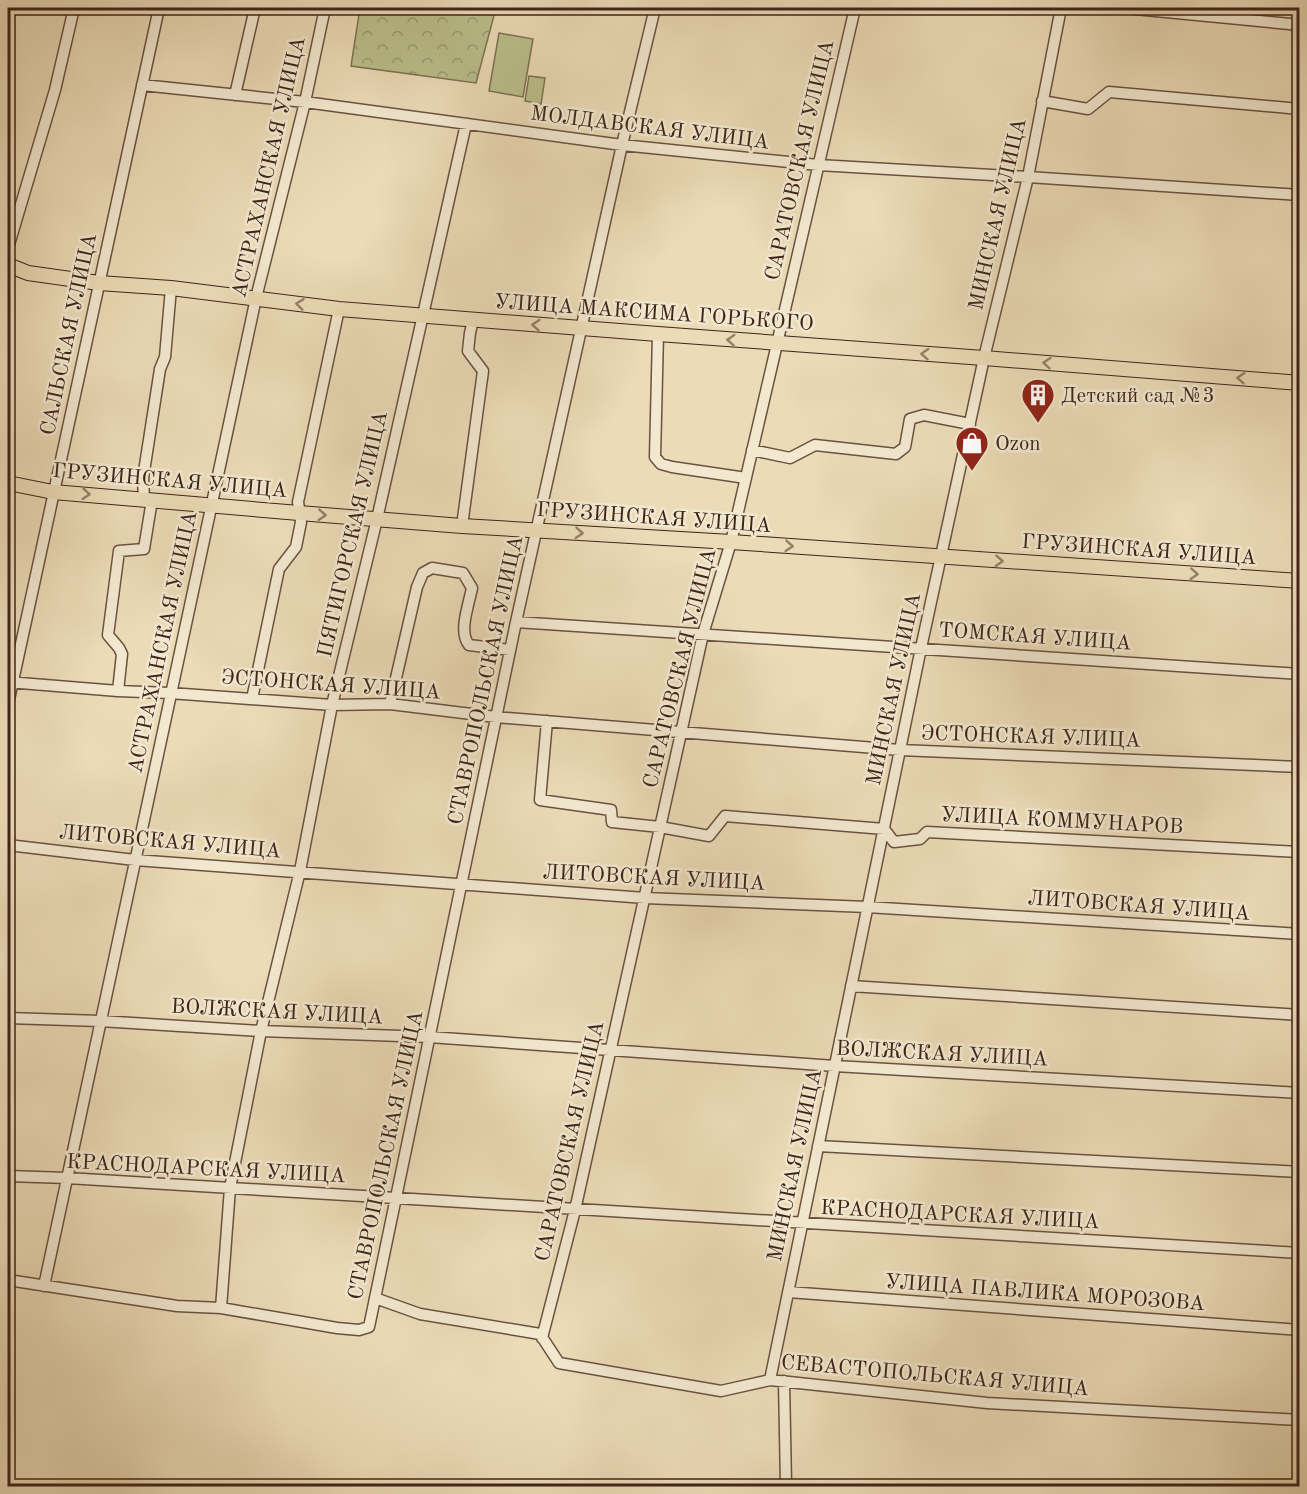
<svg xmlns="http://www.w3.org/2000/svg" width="1307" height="1494" viewBox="0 0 1307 1494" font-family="'Old Standard TT',serif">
<defs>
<pattern id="forest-crowns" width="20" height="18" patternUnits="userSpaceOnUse" patternTransform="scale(1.5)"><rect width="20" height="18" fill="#babf8c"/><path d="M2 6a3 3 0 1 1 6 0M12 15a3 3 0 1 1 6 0" fill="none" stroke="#999b72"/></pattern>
</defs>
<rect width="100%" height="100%" fill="#ebdbb7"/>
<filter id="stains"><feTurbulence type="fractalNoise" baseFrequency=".00333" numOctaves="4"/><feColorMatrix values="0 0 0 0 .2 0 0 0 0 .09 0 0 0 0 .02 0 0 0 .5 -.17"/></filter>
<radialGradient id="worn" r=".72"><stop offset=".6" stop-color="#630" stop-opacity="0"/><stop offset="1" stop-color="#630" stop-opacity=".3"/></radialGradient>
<path fill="url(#forest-crowns)" stroke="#7c7253" stroke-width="1.5" d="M360 8H496L476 83 351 66Z"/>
<path fill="#babf8c" stroke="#7c7253" stroke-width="1.5" d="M499 33 533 39 523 97 489 91Z
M529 76 545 78 541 104 525 101Z"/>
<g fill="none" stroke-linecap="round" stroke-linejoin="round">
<g stroke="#6a5241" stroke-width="13">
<path id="minor" d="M1124 8 1300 25
M142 85 305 102 622 145 818 165 1028 177 1300 195
M235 95 255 8
M1042 101 1088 109 1109 92 1300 109
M8 248 55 90 74 8
M658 334 655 457 661 464 672 467 746 478
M752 450 790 458 815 445 896 454 905 447 910 419 924 415 970 424
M144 499 143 478 160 369 165 357 171 288
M462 526 483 371 468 351 470 333 473 320
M516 622 1300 674
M8 682 118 691 170 693 332 705 390 704 496 717 900 750 1300 767
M118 691 122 654 119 648 108 635 119 551 144 549 152 500
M252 699 279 569 296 547 301 522 298 502 339 309
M8 704 159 8
M390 704 417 587 423 573 432 568 463 573 472 588C469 604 458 632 469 645L510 650
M547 721 540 800 611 810 612 822 660 827 709 836 725 816 884 829 894 842 920 839 927 832 1300 852
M8 845 135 860 645 898 867 907 1300 934
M851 986 1300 1015
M8 1018 100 1021 261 1031 429 1037 835 1066 1300 1093
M818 1146 1300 1172
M8 1176 67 1178 1300 1253
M8 1280 177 1306 221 1308 337 1328 359 1330 369 1327 516 622 622 145 655 8
M44 1286 256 298 305 102 325 8
M788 1292 1300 1330
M375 1298 420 1314 540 1334 559 1363 721 1391 770 1380 987 1403 1300 1420
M221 1308 230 1188 261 1031 300 871 332 705 377 519 466 124
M542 1338 575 1210 703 634 731 542 855 8
M770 1380 921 648 984 358 1028 177 1061 8
M784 1381 786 1485 801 1486"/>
</g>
<g stroke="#3f241a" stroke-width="16">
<path id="major" d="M8 265 28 273 99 283 171 288 339 309 658 334 984 358 1300 383
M8 483 53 492 299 513 462 526 731 542 1300 581"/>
</g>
<use href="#minor" stroke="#f2e8d0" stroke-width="10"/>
<use href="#major" stroke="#ebdbb7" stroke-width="14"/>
</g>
<defs><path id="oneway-chevron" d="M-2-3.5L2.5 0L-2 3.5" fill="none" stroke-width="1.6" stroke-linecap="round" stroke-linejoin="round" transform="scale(1.5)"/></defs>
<g stroke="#958068">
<use href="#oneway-chevron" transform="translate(300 304) rotate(-173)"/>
<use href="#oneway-chevron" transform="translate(536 325) rotate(-176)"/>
<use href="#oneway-chevron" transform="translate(731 340) rotate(-176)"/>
<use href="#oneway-chevron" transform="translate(925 354) rotate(-176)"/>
<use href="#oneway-chevron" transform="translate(1047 363) rotate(-175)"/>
<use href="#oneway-chevron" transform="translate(1241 378) rotate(-175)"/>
<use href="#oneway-chevron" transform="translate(86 494) rotate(5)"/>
<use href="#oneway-chevron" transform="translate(322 515) rotate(4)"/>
<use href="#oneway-chevron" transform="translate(579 533) rotate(4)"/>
<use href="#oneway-chevron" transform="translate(789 546) rotate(4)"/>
<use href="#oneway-chevron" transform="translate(999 561) rotate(4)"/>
<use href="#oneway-chevron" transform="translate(1194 574) rotate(4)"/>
</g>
<defs>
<g id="building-pin" transform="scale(1.725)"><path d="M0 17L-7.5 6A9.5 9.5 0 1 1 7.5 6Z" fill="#8f2418" stroke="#f2e8d0"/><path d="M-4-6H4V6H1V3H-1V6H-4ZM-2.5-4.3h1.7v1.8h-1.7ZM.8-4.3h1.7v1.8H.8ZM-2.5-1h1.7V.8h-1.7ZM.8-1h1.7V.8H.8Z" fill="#fff"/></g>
<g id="shop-pin" transform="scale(1.725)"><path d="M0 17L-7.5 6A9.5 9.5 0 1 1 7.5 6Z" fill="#8f2418" stroke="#f2e8d0"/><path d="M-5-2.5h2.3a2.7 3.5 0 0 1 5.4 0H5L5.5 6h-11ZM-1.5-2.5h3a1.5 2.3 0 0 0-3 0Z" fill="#fff"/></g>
</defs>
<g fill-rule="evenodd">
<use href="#building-pin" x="1038" y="395"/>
<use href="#shop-pin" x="972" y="443"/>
</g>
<g text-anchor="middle" stroke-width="5" stroke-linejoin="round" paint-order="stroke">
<g font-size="21" fill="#3f241a" stroke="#f2e8d0">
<text transform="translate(650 127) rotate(7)" y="7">МОЛДАВСКАЯ УЛИЦА</text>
<text transform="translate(799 160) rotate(-77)" y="7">САРАТОВСКАЯ УЛИЦА</text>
<text transform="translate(268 167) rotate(-77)" y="7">АСТРАХАНСКАЯ УЛИЦА</text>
<text transform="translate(997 214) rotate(-77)" y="7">МИНСКАЯ УЛИЦА</text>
<text transform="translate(654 312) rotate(4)" y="7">УЛИЦА МАКСИМА ГОРЬКОГО</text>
<text transform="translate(68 334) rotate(-78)" y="7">САЛЬСКАЯ УЛИЦА</text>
<text transform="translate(170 480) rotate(5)" y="7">ГРУЗИНСКАЯ УЛИЦА</text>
<text transform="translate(654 517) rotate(4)" y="7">ГРУЗИНСКАЯ УЛИЦА</text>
<text transform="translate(352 534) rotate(-77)" y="7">ПЯТИГОРСКАЯ УЛИЦА</text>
<text transform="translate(1139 549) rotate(4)" y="7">ГРУЗИНСКАЯ УЛИЦА</text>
<text transform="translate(1035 636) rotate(4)" y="7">ТОМСКАЯ УЛИЦА</text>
<text transform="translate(162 642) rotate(-78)" y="7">АСТРАХАНСКАЯ УЛИЦА</text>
<text transform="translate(679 668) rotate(-76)" y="7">САРАТОВСКАЯ УЛИЦА</text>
<text transform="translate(485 680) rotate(-78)" y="7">СТАВРОПОЛЬСКАЯ УЛИЦА</text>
<text transform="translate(331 684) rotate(4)" y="7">ЭСТОНСКАЯ УЛИЦА</text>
<text transform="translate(893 689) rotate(-78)" y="7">МИНСКАЯ УЛИЦА</text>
<text transform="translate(1031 736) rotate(2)" y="7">ЭСТОНСКАЯ УЛИЦА</text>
<text transform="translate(1062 820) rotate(3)" y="7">УЛИЦА КОММУНАРОВ</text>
<text transform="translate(170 841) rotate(5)" y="7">ЛИТОВСКАЯ УЛИЦА</text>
<text transform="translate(654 877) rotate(3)" y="7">ЛИТОВСКАЯ УЛИЦА</text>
<text transform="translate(1139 905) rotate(4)" y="7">ЛИТОВСКАЯ УЛИЦА</text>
<text transform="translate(277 1011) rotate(3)" y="7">ВОЛЖСКАЯ УЛИЦА</text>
<text transform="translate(942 1053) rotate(3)" y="7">ВОЛЖСКАЯ УЛИЦА</text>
<text transform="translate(569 1141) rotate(-77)" y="7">САРАТОВСКАЯ УЛИЦА</text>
<text transform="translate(385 1155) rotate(-78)" y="7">СТАВРОПОЛЬСКАЯ УЛИЦА</text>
<text transform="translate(794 1165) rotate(-78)" y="7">МИНСКАЯ УЛИЦА</text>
<text transform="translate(206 1168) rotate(3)" y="7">КРАСНОДАРСКАЯ УЛИЦА</text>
<text transform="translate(960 1214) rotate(3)" y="7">КРАСНОДАРСКАЯ УЛИЦА</text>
<text transform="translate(1045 1292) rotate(4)" y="7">УЛИЦА ПАВЛИКА МОРОЗОВА</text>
<text transform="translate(935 1375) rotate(5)" y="7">СЕВАСТОПОЛЬСКАЯ УЛИЦА</text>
</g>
<g font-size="21" fill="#3f241a" stroke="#f2e8d0" text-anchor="start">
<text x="1061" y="402">Детский сад №3</text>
<text x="995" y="450">Ozon</text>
</g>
</g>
<rect width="1307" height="1494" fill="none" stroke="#ebdbb7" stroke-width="30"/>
<rect x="9" y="9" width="1289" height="1476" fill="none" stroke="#3f241a" stroke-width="3"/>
<rect x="15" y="15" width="1277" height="1464" fill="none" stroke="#3f241a" stroke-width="1.5"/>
<rect width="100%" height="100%" filter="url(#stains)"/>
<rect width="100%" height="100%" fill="url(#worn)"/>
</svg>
